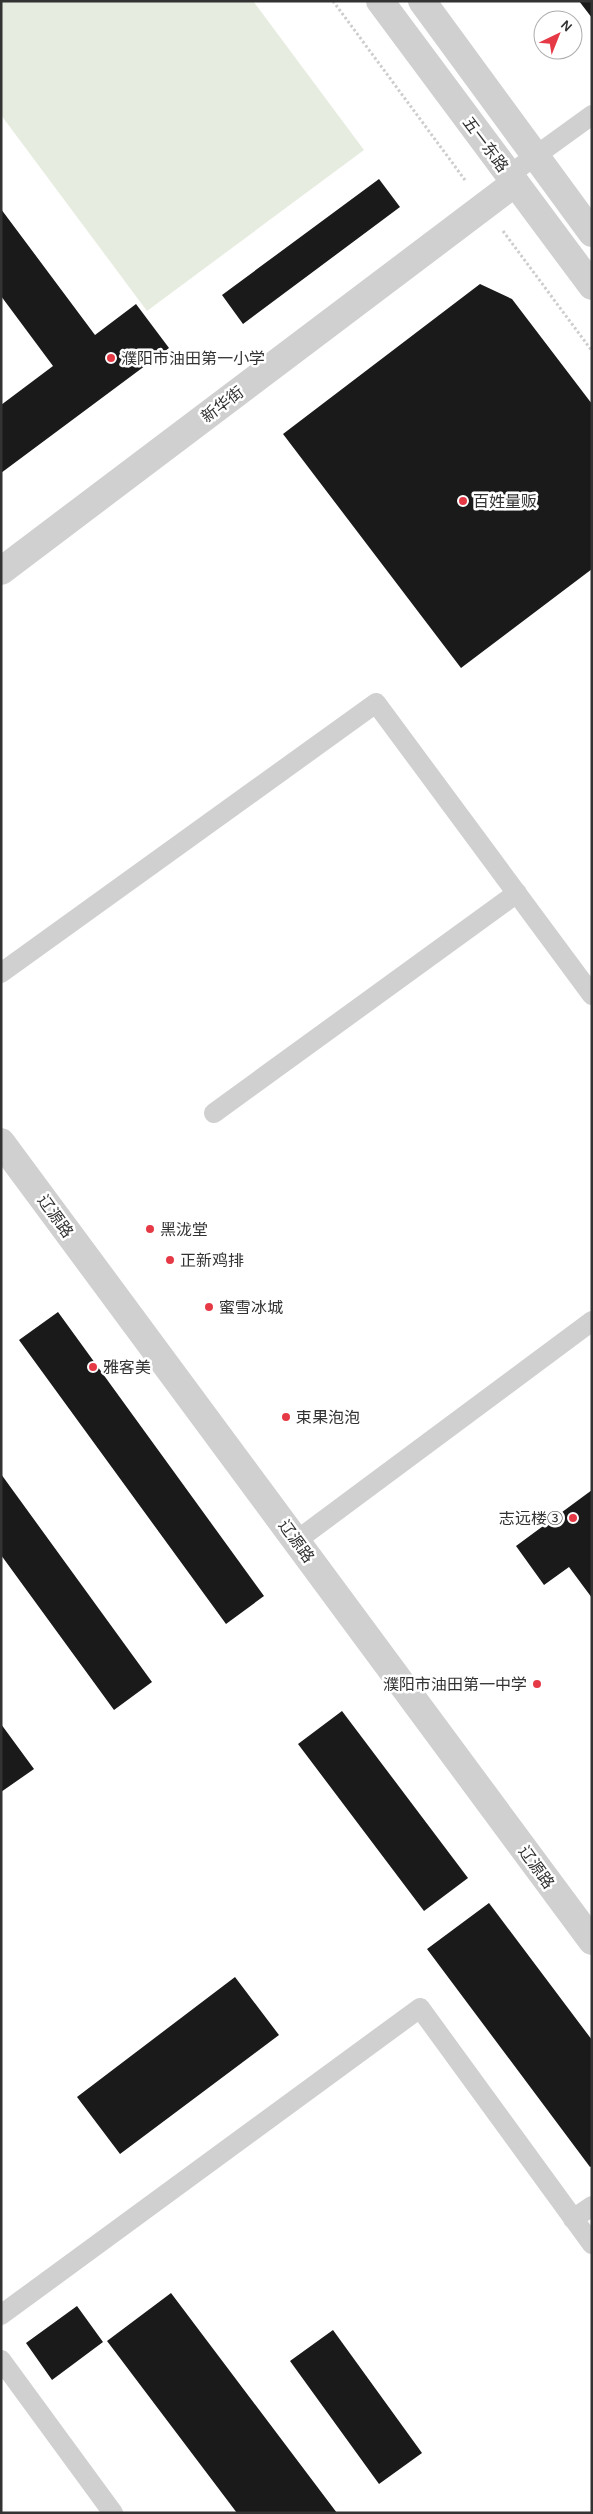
<svg xmlns="http://www.w3.org/2000/svg" width="593" height="2514" viewBox="0 0 593 2514" font-family="Karla,'Noto Sans SC',sans-serif">
<rect width="100%" height="100%" fill="#fff"/>
<path fill="#e6ecdf" d="M1 1H253L364 150 147 311 1 115Z"/>
<path fill="#1a1a1a" d="M579 1H592V18Z
M379 179 400 207 243 324 222 295Z
M1 209 95 335 136 304 169 348 1 473V405L53 366 1 296Z
M480 284 512 299 592 404V569L461 668 283 434Z
M58 1312 264 1596 226 1624 19 1340Z
M1 1474 152 1682 114 1710 1 1555Z
M592 1490V1598L569 1567 544 1585 516 1546Z
M342 1711 468 1878 424 1911 298 1744Z
M1 1724 34 1769 1 1792Z
M489 1903 592 2040V2166L590 2167 427 1949Z
M235 1977 279 2035 120 2154 77 2097Z
M171 2293 337 2513H237L107 2341Z
M77 2306 103 2342 52 2380 26 2343Z
M333 2330 422 2453 379 2484 290 2361Z"/>
<g fill="none" stroke-linecap="round" stroke-linejoin="round">
<path stroke="#cdcdcd" stroke-width="3" stroke-dasharray="2.5 2.5" stroke-linecap="butt" d="M333 1 465 180
M503 231 592 351"/>
<path stroke="#d0d0d0" stroke-width="20" d="M509 175 592 115
M1 973 376 703 592 995
M214 1113 517 893
M296 1541 592 1321
M573 2219 592 2206
M1 2315 420 2008 592 2244
M1 2360 113 2513"/>
<path stroke="#d0d0d0" stroke-width="28" d="M1 571 515 183
M1 1142 592 1941"/>
<path stroke="#d0d0d0" stroke-width="28" d="M380 1 592 286
M422 1 592 233"/>
</g>
<g fill="#e63946" stroke="#fff" stroke-width="2">
<circle cx="111" cy="358" r="5"/>
<circle cx="463" cy="501" r="5"/>
<circle cx="150" cy="1229" r="5"/>
<circle cx="170" cy="1260" r="5"/>
<circle cx="209" cy="1307" r="5"/>
<circle cx="93" cy="1367" r="5"/>
<circle cx="286" cy="1417" r="5"/>
<circle cx="573" cy="1518" r="5"/>
<circle cx="537" cy="1684" r="5"/>
</g>
<g text-anchor="middle" stroke-width="5" stroke-linejoin="round" paint-order="stroke">
<g font-size="16" fill="#333" stroke="#fff">
<text transform="translate(486 144) rotate(53)" y="6">五一东路</text>
<text transform="translate(222 404) rotate(-37)" y="6">新华街</text>
<text transform="translate(56 1216) rotate(54)" y="6">辽源路</text>
<text transform="translate(297 1541) rotate(54)" y="6">辽源路</text>
<text transform="translate(537 1867) rotate(54)" y="6">辽源路</text>
</g>
<g font-size="16" fill="#333" stroke="#fff" text-anchor="start">
<text x="121" y="364">濮阳市油田第一小学</text>
<text x="473" y="507">百姓量贩</text>
<text x="160" y="1235">黑泷堂</text>
<text x="180" y="1266">正新鸡排</text>
<text x="219" y="1313">蜜雪冰城</text>
<text x="103" y="1373">雅客美</text>
<text x="296" y="1423">束果泡泡</text>
<text x="563" y="1524" text-anchor="end">志远楼③</text>
<text x="527" y="1690" text-anchor="end">濮阳市油田第一中学</text>
</g>
</g>
<rect width="593" height="2514" fill="none" stroke="#333333" stroke-width="5"/>
<g transform="translate(558 35) rotate(43)"><circle r="24" fill="#ffffff" stroke="#adadad"/>
<path d="M0-4L9 19L0 12L-9 19Z" fill="#e63946"/>
<text y="-8" font-size="14" font-weight="bold" text-anchor="middle" fill="#333333">N</text>
</g>
</svg>
